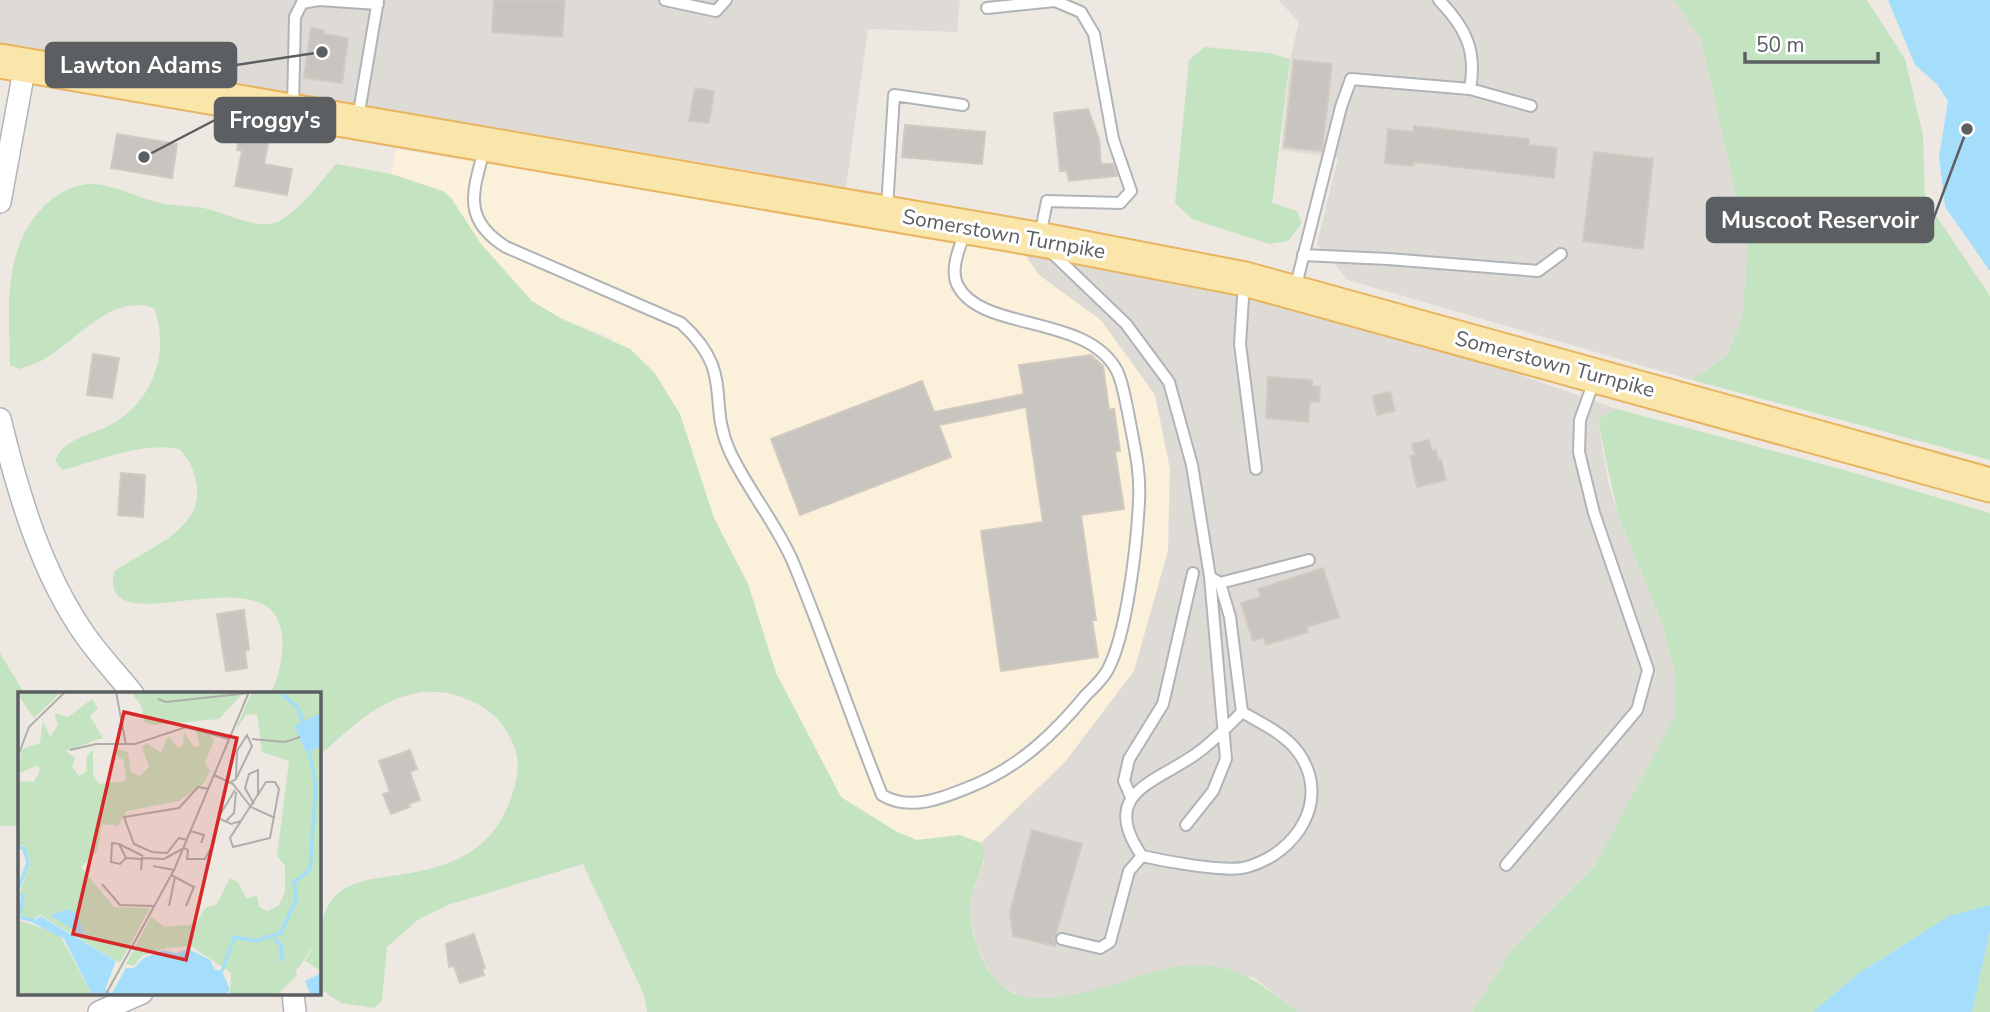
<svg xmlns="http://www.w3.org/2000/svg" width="1990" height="1012" viewBox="0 0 1990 1012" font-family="'Nunito Sans',sans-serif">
<rect width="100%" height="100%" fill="#ede9e2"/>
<path fill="#fbf0d9" d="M396 149 1022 250 1039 275 1101 320 1155 395 1170 469 1168 551 1134 671 1065 762 981 843 960 835 917 840 897 832 841 798 776 673 748 584 714 518 694 457 612 338 560 318 532 301 481 244 451 198 443 191 391 174Z"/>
<path fill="#dedbd7" d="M0 0H960L957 32 868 29 846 187 0 43Z
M1278 0H1674L1701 38 1748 248 1742 319 1727 356 1692 380 1348 280 1317 244 1338 158 1281 150 1291 55 1299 22Z
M1022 250 1282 304 1506 370 1617 409 1605 414 1598 423 1608 481 1618 515 1661 621 1676 678V714L1594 867 1513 948 1472 1012H1298L1253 977 1178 967 1105 997 1059 1007 1036 1006 998 983 986 965 977 946 969 914 972 893 984 863 981 843 1065 762 1134 671 1168 551 1170 469 1155 395 1101 320 1039 275Z"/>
<path fill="#c4e3c0" d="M1674 0H1867L1905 59 1923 135 1925 199 1990 296V460L1692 380 1727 356 1742 319 1748 248 1701 39Z
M1205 47 1269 53 1290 59 1272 203 1297 211 1302 223 1288 241 1269 244 1192 219 1175 203 1189 60Z
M336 164 391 174 443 191 451 198 481 244 532 301 560 318 630 349 654 372 680 414 714 518 748 584 776 673 841 797 897 832 917 840 960 835 981 843C989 863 977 874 972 893 966 916 974 944 985 964 992 978 1002 986 1014 994 1076 1012 1140 964 1200 965 1241 965 1267 989 1298 1012H647L644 995 583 864 448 905 419 919 387 947 382 1001 374 1008 341 1003 322 990C317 960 313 918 337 894 351 881 373 879 391 876 447 869 492 854 511 798 517 781 521 763 514 746 508 730 497 715 481 706 414 668 366 713 319 756L318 694 270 693C279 681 284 651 282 636 274 548 98 650 114 572 144 549 207 530 196 482 193 468 190 459 179 449 143 441 98 461 62 470L55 460C67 436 91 436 112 424 154 400 170 351 154 308 112 292 74 343 41 361 35 364 27 366 20 369L10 365C9 309 2 252 42 208 55 195 70 186 88 184 112 183 138 198 160 203 176 207 193 205 208 209 228 214 249 226 270 224 291 222 322 180 336 164Z
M1617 409 1841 469 1990 513V905L1949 916 1859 973 1813 1012H1472L1513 948 1594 867 1676 714V678L1661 621 1618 515 1598 422 1605 414Z
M0 653 24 693 19 694V826H0Z
M1990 931V1012H1972Z"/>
<path fill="#a5defa" d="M1888 0H1990V271L1945 207 1939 157 1948 101 1937 84 1915 65Z
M1990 905V931L1972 1012H1813L1859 973 1949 916Z"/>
<path fill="#c8c4bf" stroke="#d1cac1" stroke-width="2" d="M494 0H565L562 37 492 32Z
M311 28 324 30V34L348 38 342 83 304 78Z
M1294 60 1332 64 1322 151 1284 147Z
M695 88 714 91 709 123 689 121Z
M1088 109 1099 139 1101 164H1113L1117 176 1069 181 1067 171H1060L1054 113Z
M905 125 985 132 982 164 902 157Z
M1414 126 1529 139V145L1557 148 1554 178 1414 162 1413 166 1385 163 1388 129 1413 132Z
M240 132 269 138 264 164 292 169 287 195 235 186 242 151 237 150Z
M117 134 177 144 172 178 111 168Z
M1594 152 1653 159 1643 249 1583 241Z
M93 354 119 358 112 398 87 395Z
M1091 355 1103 366 1109 410 1114 409 1120 451H1115L1124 509 1081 515 1096 620H1092L1098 657 1001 671 981 531 1043 522 1026 407 939 425 951 457 800 515 771 439 922 381 934 412 1024 394 1019 365Z
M1268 377 1312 380V386L1320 387 1319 402 1310 401 1308 422 1266 418Z
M1390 392 1395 411 1377 415 1373 396Z
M1429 440 1432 451 1436 450 1438 460 1441 459 1446 480 1417 487 1410 456 1415 455 1412 444Z
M121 473 145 475 143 517 118 515Z
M1323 568 1339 617 1306 627 1308 632 1266 645 1264 637 1253 641 1241 603 1261 597 1258 589Z
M244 610 249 650 245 651 247 668 226 671 217 614Z
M410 750 417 769 410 772 420 800 409 804 410 807 391 814 383 794 390 792 379 761Z
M1032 830 1082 844 1055 937V946L1013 936 1010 912Z
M474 934 485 968 482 969 484 975 460 983 454 966 449 967 446 944Z"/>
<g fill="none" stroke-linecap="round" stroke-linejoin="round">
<g stroke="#b0b4b7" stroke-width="14">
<path id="lane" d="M665 0 716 11 726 0
M1439 0C1466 28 1477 51 1470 89
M987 8 1055 1 1081 12 1094 34 1113 139 1131 191 1120 203 1047 201 1040 236
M293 107 295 17 302 3 319 0 378 4
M358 118 378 0
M485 147C473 191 461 219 506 247L681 323C736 373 706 399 730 452 748 490 776 523 793 562 825 639 851 718 882 795 910 812 943 798 972 786 1019 767 1054 734 1086 695 1093 688 1102 680 1107 671 1127 636 1137 543 1139 501 1141 470 1133 441 1128 412 1125 399 1123 383 1117 371 1088 314 982 332 958 286 949 270 960 246 966 230
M887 208 894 95 963 105
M1050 251 1126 324 1169 382 1192 465 1210 577 1220 583 1309 560
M1303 255 1388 259 1538 271 1561 254
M1244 282 1240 344 1256 469
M1295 289 1341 107 1351 79 1470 89 1531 106
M1220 583 1230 617 1242 712C1227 727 1211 744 1193 756 1152 784 1099 794 1142 856 1164 861 1226 873 1247 867 1297 853 1332 799 1298 752 1285 734 1261 723 1242 712
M1131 797 1124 781 1129 759 1163 704 1193 573
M1186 825 1213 791 1226 759 1210 577
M1506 865 1637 710 1648 670 1594 513 1579 452 1580 420 1595 378
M1062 939 1100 948 1110 942 1129 871 1142 856"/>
</g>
<g stroke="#b0b4b7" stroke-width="24">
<path id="street" d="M0 202 25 65
M0 419C18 493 41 572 85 635 99 655 117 674 133 694
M293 993 295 1012
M99 1012 142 993"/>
</g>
<g stroke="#e8b460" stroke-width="37">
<path id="primary" d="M0 61 1048 241 1245 279 1990 485"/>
</g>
<use href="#lane" stroke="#fff" stroke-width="10"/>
<use href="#street" stroke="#fff" stroke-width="21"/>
<use href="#primary" stroke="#fae5aa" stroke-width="33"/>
</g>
<g text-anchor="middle" stroke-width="6" stroke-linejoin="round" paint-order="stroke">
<g font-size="21" fill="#5b5f62" stroke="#fff">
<text transform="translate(1004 234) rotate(10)" y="7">Somerstown Turnpike</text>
<text transform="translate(1555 364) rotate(15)" y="7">Somerstown Turnpike</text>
</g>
</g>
<g transform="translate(18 692)">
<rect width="303" height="303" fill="#ede9e2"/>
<path d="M4 0H41V2L16 26 0 3ZM113 0H226L201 27 136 33 126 30 124 15ZM234 0H303L302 23 277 34 288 60 303 55V279L287 269 301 247 278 279 279 283 260 302H212L213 281 173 254 147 256 124 264 116 274 108 272 133 225 147 235 178 232 187 216 199 212 212 186 220 190 229 207 239 203 241 215 249 219 260 214 267 201V174L259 164 271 69 244 60 239 22 228 23 217 39ZM74 7 80 16 72 24 85 46 48 59 57 66 54 75 61 84 68 80 69 63 75 58V82L81 92 108 89 106 69 97 62 100 57 110 60 113 80 122 84 131 75 124 55 129 51 143 61 150 44 160 56 165 53 166 40 176 55 182 54 178 39 192 42 196 49 187 70 192 79 186 91 161 109 109 119 100 134 84 132 79 159 63 175 96 215 132 216 102 271 22 223 13 229 4 226 3 197 12 170 5 153H0V89L16 90 22 78 20 73 0 82 4 57 22 51 25 29 32 45 40 33 36 21 50 25ZM0 228 41 242 74 302H0Z" fill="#c4e3c0"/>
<path d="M303 21V55L288 60 276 34ZM50 217 59 221 67 245 32 223ZM22 224 98 269 87 297 94 301 108 276H116L126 266 146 258 158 261 171 257 192 268 197 278 204 279 212 298 208 302H74L46 247 15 231ZM303 281V302H292L287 289Z" fill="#a5defa"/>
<path fill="none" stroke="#a5defa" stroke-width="3.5" d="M262 0 280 16 285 30M0 154 6 157 10 171 0 197M0 201 5 204 1 225 17 229M256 247 263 253 264 269M214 253 216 245 238 249 263 241 278 207 276 191 292 177 298 94 291 59M204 279 213 254"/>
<path fill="none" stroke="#afaeab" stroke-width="2" d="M98 0 108 53M140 7 148 10 231 1M234 47 267 50 282 45M52 58 78 52H117L168 35 211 47M0 64 11 35 47 0M196 83 215 92 233 115 257 126M213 90 218 87 234 54 229 43 219 59 218 87M248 90H257L261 97 252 146 215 155 212 146ZM217 98 200 126 213 132 223 129M236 112 227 96 231 82 240 78V104M207 130 216 121 218 100M172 139 186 143 183 151M169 148 161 146 149 161 134 160 116 152 106 125 161 116 180 95 191 97M101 152 125 164M108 166 102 172 93 170 94 151 101 152 108 166 123 167M135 174 156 178M123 178 124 166 146 167 166 156 170 158 169 167H187L193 156M153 183 176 195 168 214M84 192 102 213 136 214M151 214 157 185M88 302 156 178 231 0"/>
<path fill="#d62828" fill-opacity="0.15" stroke="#d62828" stroke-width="3.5" d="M106 20 219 46 168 268 55 242Z"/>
<rect width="303" height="303" fill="none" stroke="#5b5f62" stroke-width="3.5"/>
</g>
<path fill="none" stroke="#5b5f62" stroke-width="2.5" d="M322 52L236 65M144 157L215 120M1967 129L1933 220"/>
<g fill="#5b5f62" stroke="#fff" stroke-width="2.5">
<circle cx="322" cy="52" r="7"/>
<circle cx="144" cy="157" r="7"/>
<circle cx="1967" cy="129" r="7"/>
</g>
<g fill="#5b5f62" stroke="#5b5f62" stroke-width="2.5">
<rect x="46" y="43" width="190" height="44" rx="7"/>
<rect x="215" y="98" width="120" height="44" rx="7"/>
<rect x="1707" y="198" width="226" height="44" rx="7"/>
</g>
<g font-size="23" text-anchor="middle" font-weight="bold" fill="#fff">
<text x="141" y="73">Lawton Adams</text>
<text x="275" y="128">Froggy's</text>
<text x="1820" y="228">Muscoot Reservoir</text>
</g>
<path d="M1745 52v10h133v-10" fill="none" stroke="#5b5f62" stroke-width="3.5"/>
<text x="1756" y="52" font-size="21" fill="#5b5f62" stroke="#ffffff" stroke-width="5" paint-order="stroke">50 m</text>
</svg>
